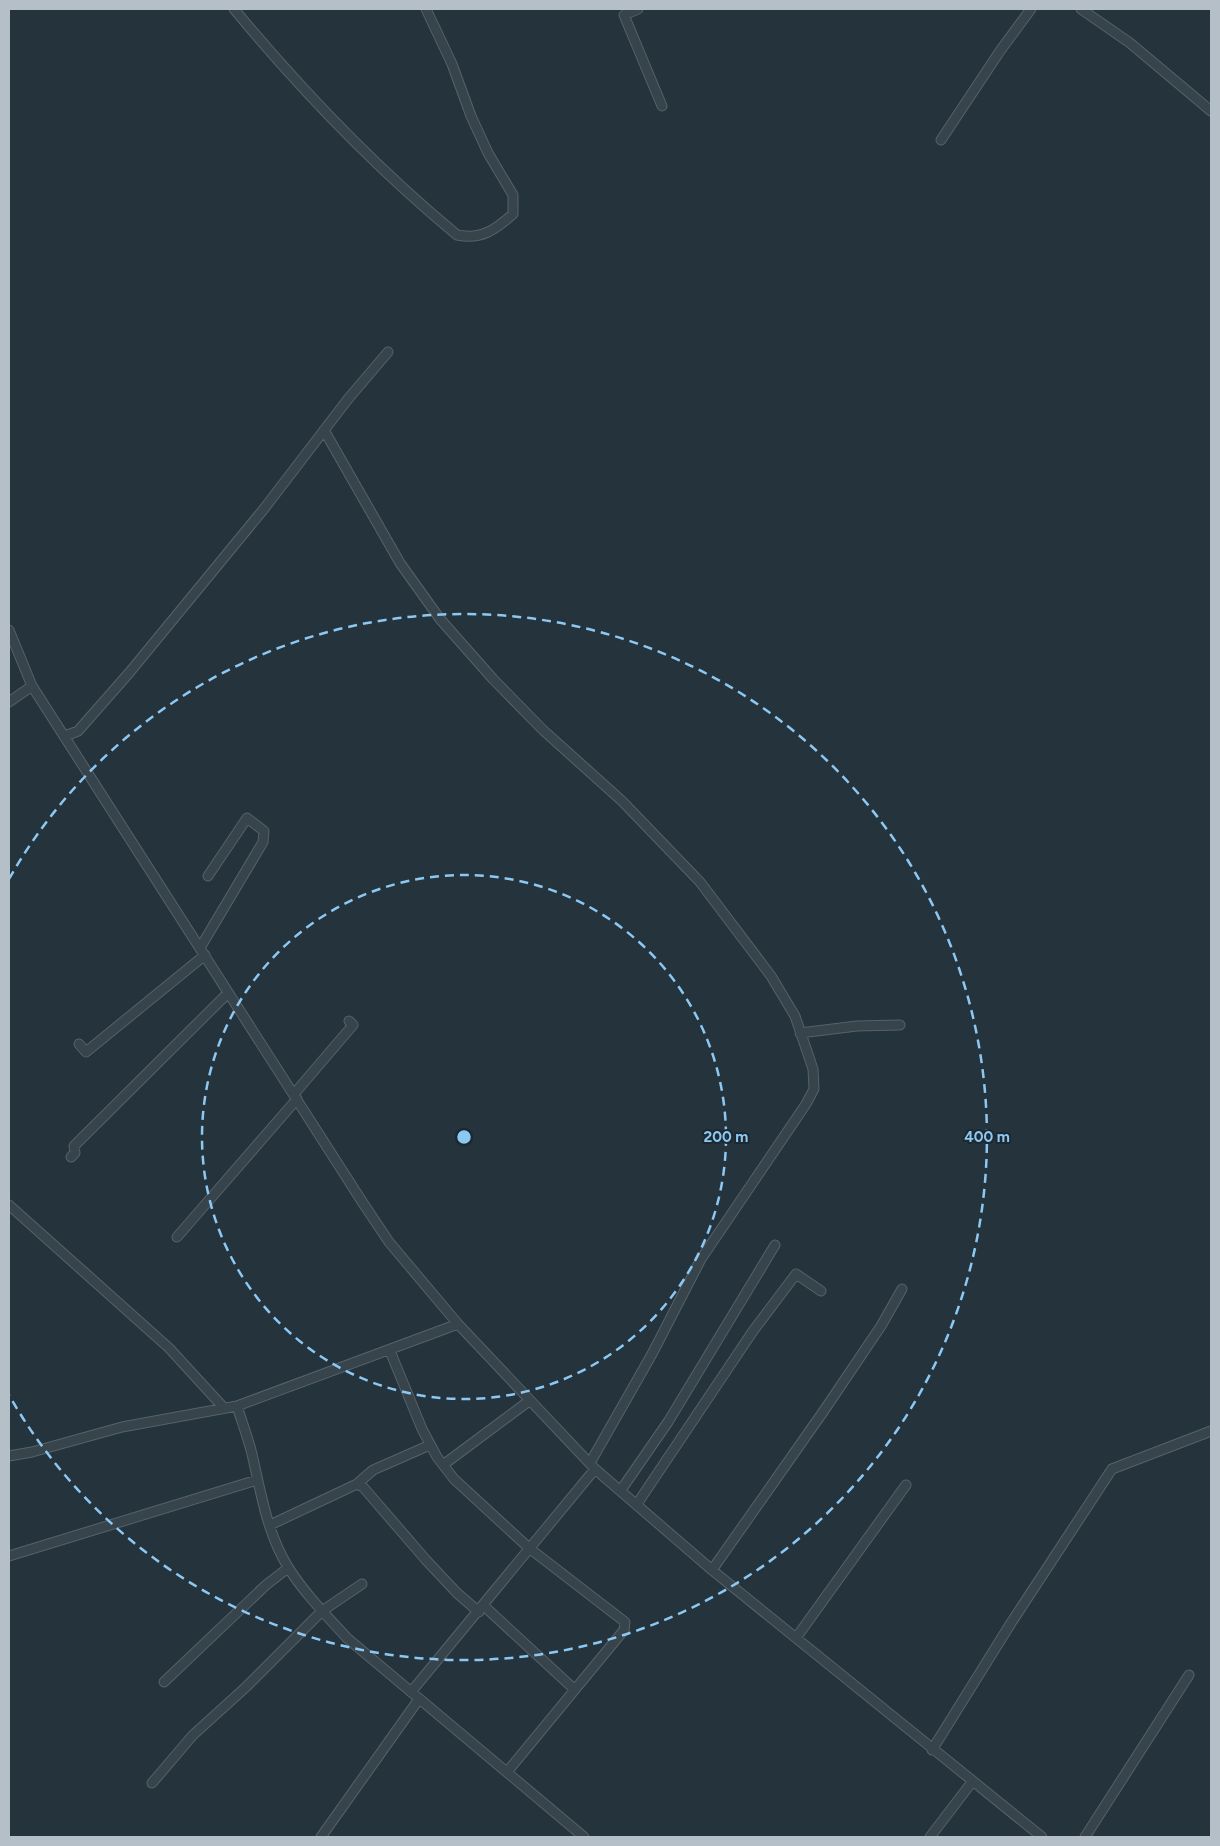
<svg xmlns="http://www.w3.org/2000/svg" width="1220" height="1846" viewBox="0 0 1220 1846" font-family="Figtree,sans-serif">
<rect width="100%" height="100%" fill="#24333c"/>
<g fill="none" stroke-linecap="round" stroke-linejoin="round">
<g stroke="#56626a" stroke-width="11">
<path id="minor" d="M234 9C302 91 375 167 457 235 481 240 495 230 513 214V195L488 153 471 116 452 64 426 9
M638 9 624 15 662 106
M1081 9 1130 43 1211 111
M941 140 1000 51 1031 9
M324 430 400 563 440 619 493 679 543 730 622 801 700 882 771 976 795 1016 813 1069 814 1089 806 1104 701 1259 652 1354 590 1463
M9 630 32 686 361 1200 389 1242 458 1324 595 1469 712 1570 1042 1837
M9 702 32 686
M65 736 78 731 129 673 263 510 348 399 388 352
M200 948 263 842 264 831 247 818 208 876
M800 1033 857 1026 900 1025
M79 1044 86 1052 205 955
M294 1094 353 1025 349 1021
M71 1157 75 1153 74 1146 228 993
M9 1205 169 1348 224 1408
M177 1237 297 1099
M390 1351 422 1429 437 1457 454 1479 529 1548 625 1622 624 1630 507 1772
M237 1406C242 1422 248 1438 252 1454 261 1493 267 1533 288 1567 304 1593 327 1616 347 1638L584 1837
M9 1456 32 1452 122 1427 237 1406 458 1324
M443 1465 529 1401
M357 1484 373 1470 430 1445
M621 1490 668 1422 775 1245
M637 1504 753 1331 796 1274 821 1291
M270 1525 357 1484 363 1487 426 1560 457 1593 479 1612
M9 1556 257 1480
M712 1570 823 1412 881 1326 902 1289
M484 1606 574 1689
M796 1638 906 1485
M164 1682 266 1585 288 1568
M411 1692 595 1469
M932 1750 1011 1623 1112 1469 1211 1431
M152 1783 193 1735 246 1687 322 1611 362 1584
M321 1837 419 1699
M930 1837 972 1782
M1085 1837 1189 1675"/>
</g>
<use href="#minor" stroke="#38444c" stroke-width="9"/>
</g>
<g fill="none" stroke="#8dc8f3" stroke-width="2.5" stroke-dasharray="9 6">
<circle cx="464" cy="1137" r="262"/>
<path d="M9 879A523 523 0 1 1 9 1395"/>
</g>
<circle cx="464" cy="1137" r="8" fill="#8dc8f3" stroke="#1d2931" stroke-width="2.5"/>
<g font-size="15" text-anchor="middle" font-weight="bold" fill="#8dc8f3" stroke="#1d2931" stroke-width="4" stroke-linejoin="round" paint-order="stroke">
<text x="726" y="1142">200 m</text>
<text x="987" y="1142">400 m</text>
</g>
<rect width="1220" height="1846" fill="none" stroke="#b4bfc7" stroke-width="20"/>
</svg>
